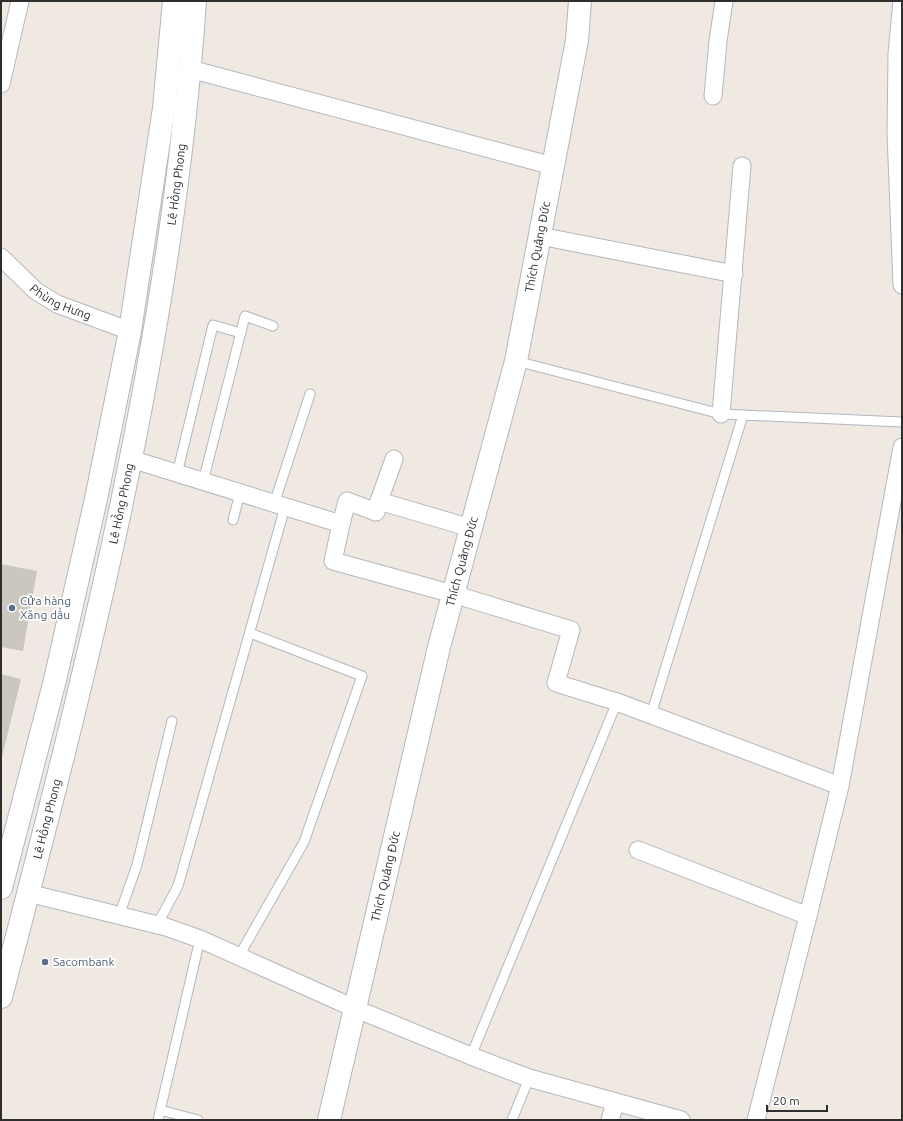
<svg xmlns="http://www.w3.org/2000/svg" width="903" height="1121" viewBox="0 0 903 1121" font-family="Ubuntu,sans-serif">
<rect width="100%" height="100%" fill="#efe9e1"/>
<path fill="#cbc7bf" d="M1 564 37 571 23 651 1 647Z
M1 674 21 679 2 757H1Z"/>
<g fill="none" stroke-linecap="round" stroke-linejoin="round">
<g stroke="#b4b7c1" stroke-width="11">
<path id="lane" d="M516 361 721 414 902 422
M177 474 213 325 241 333
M203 482 245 316 273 326
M274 504 310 394
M233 520 240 493
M651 715 743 415
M119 916 137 865 172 721
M157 925 178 886 285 507
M239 956 304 842 362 676 250 633
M471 1056 617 702
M160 1110 198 1120
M158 1120 200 939
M512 1120 529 1078"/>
</g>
<g stroke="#b4b7c1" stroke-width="19">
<g id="street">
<path d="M902 1 897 53 896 133 902 285"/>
<path d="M190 69 553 166"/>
<path d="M1 84 20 1"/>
<path d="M713 96 718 41 724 1"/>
<path d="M540 236 734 274"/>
<path id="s1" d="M1 257 36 291 57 304 130 331"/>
<path d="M721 414 742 166"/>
<path d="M131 459 341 524 347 501 376 512 379 501 471 528"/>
<path d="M379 501 394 459"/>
<path d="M341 524 333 561 453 594 571 630 556 683 617 702 840 786"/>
<path d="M638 850 808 916"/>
<path d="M28 893 166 927 200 939 356 1009 471 1056 529 1078 681 1120"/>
<path d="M610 1120 615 1103"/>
<path d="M756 1120 808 916 840 786 902 447"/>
</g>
</g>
<g stroke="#b4b7c1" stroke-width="24">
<g id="secondary">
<path d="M1 888 55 680 96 499 130 331 164 108 174 1"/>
<path id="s2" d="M1 997C87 670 172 340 195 1"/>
<path id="s3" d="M329 1120 439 647 516 361 577 40 580 1"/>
</g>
</g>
<use href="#lane" stroke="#fff" stroke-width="9"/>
<use href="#street" stroke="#fff" stroke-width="17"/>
<use href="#secondary" stroke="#fff" stroke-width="22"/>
</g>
<g fill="#5c6f8a" stroke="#fff" stroke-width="1.5">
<circle cx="12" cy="608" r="4"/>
<circle cx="45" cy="962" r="4"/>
</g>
<g text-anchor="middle" stroke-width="3.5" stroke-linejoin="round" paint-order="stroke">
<g font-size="12" fill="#2e2e2e" stroke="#fff">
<text dy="4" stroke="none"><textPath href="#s2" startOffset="832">Lê Hồng Phong</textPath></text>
<text dy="4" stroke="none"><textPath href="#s3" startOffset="898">Thích Quảng Đức</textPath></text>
<text dy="4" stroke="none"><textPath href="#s1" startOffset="76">Phùng Hưng</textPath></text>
<text dy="4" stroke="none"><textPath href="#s2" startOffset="508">Lê Hồng Phong</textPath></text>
<text dy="4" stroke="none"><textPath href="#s3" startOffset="574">Thích Quảng Đức</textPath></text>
<text dy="4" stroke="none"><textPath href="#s2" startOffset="184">Lê Hồng Phong</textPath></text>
<text dy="4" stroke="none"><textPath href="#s3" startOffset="250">Thích Quảng Đức</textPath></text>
</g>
<g font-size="12" fill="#4e5e75" stroke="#fff" text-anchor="start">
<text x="20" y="605">Cửa hàng<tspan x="20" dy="14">Xăng dầu</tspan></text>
<text x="53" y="966">Sacombank</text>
</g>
</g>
<rect width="903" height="1121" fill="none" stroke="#2e2e2e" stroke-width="4"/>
<path d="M767 1105v6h60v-6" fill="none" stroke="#2e2e2e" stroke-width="2"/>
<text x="773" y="1105" font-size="12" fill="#2e2e2e" stroke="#ffffff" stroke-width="3" paint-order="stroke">20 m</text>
</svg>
